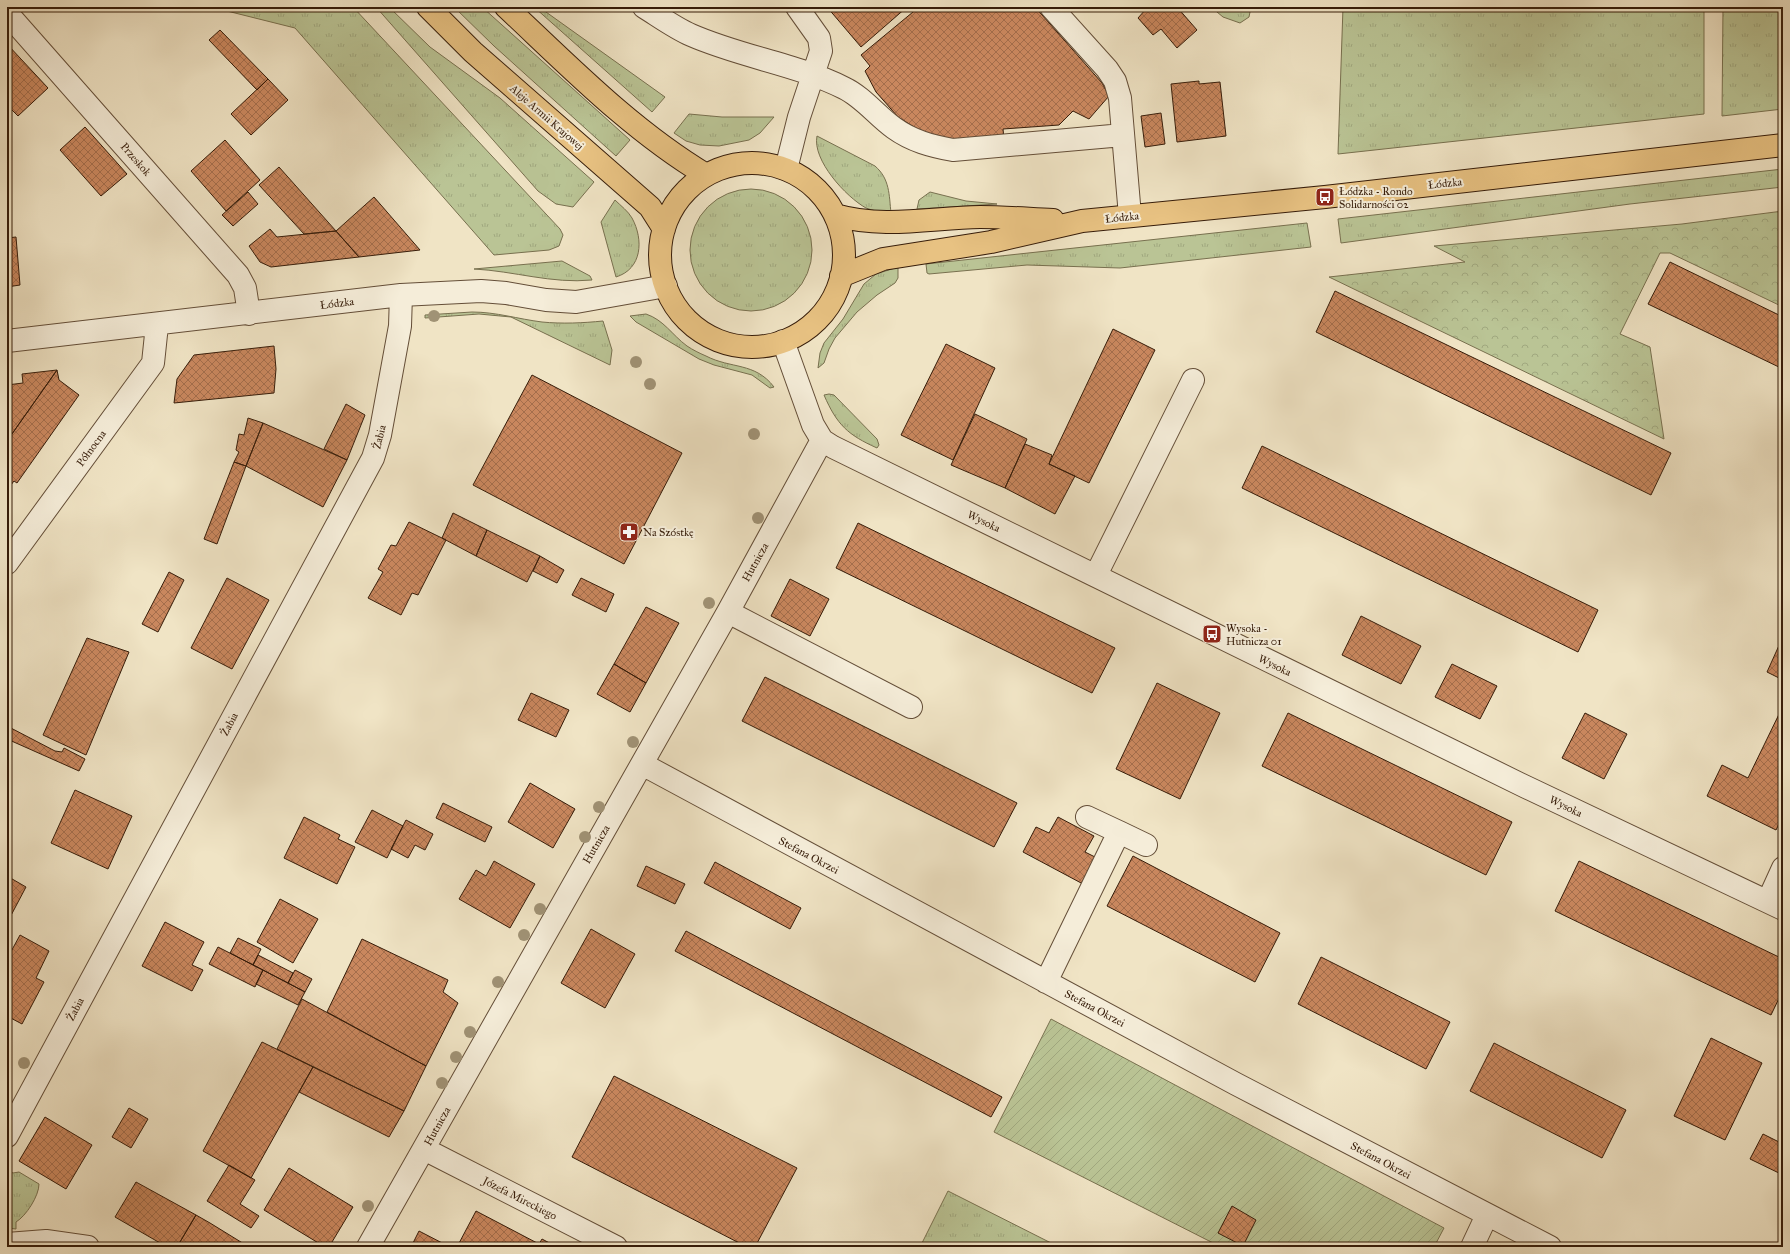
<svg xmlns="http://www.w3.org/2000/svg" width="1790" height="1254" viewBox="0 0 1790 1254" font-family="'IM FELL Great Primer',serif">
<defs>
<pattern id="grass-tufts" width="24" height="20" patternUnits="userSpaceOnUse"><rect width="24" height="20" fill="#bac495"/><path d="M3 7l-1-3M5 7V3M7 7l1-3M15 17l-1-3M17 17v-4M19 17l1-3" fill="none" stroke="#a0a87f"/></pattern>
<pattern id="forest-crowns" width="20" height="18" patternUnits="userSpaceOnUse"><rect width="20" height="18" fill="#bac495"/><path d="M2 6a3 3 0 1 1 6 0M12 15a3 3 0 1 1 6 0" fill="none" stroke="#a0a87f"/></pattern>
<pattern id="garden-furrows" width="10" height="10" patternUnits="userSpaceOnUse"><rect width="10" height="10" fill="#bac495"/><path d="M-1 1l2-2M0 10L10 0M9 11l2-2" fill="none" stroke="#a0a87f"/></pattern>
<pattern id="building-cross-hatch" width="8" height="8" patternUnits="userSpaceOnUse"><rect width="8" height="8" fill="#c9875e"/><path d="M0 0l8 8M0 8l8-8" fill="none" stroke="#a46e4c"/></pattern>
</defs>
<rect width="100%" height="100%" fill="#f0e4c5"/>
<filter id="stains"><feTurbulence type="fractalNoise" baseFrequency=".005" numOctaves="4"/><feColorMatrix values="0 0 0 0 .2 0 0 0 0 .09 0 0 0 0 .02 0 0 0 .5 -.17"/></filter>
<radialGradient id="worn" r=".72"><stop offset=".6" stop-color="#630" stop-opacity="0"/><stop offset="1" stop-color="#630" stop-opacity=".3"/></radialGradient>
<path fill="url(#grass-tufts)" stroke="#78704f" d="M211 7H353L560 229 563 235 559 246 549 250 494 255 295 28Z
M376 7H389L430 47 500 98 594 182 573 207 556 204 538 191Z
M454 7H482L630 140 616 156 494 46Z
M534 7H539L665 97 652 112Z
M1211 7H1251L1249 17 1240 23 1223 17Z
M1343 7H1704V114L1338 154Z
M1723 7H1783V109L1722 116Z
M689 114 722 117H774L760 133 749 140 719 146 700 145 686 141 674 133Z
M817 136 875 166C890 179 889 195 891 213 883 212 873 211 866 208 846 197 812 160 817 136Z
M1783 169V187L1630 204 1341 243 1338 219Z
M690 250a61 61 0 1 1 122 0a61 61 0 1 1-122 0Z
M930 192 966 201 997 204 917 209 919 200Z
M615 200C621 206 628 211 632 218 644 240 642 269 616 277L601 222Z
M1307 223 1311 247 1120 268 1027 265 929 274 927 273 926 264Z
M562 261 590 276 592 280C552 284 514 271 474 269Z
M898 267V278L895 283 877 295 857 312 835 338 829 349 824 363 818 368 820 353 824 343 843 319 864 284 876 274Z
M472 312C496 312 518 319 542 322 562 324 583 323 603 321L612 350 610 365 511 317 479 314 425 318V315Z
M646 314C664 320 672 335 687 346 693 350 699 353 706 356 731 369 755 362 774 387L770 388 752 375 714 365 699 359 636 322 630 316Z
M829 394 834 395 877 439 879 445 877 448C848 435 837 425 824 395Z
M7 1170 13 1173 19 1172 39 1184C39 1196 26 1216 16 1222V1229L7 1228Z
M948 1191 1059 1247H920Z"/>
<path fill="url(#forest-crowns)" stroke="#78704f" d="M1783 211V307L1670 253H1660L1620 334 1650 347 1664 439 1329 277 1465 262 1434 246 1682 224Z"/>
<path fill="url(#garden-furrows)" stroke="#78704f" d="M1051 1019 1444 1228 1434 1247H1221L994 1132Z"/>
<path fill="url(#building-cross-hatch)" stroke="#361c09" d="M827 7H907L861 47Z
M919 7H1035L1102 83 1109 96 1089 119 1073 111 1059 125 1003 129 1004 139 981 144 927 135 898 117 876 92 865 71 870 66 861 55Z
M1144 7H1177L1197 30 1177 48 1161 29 1153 35 1138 18 1146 9Z
M220 30 268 79 257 90 209 40Z
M7 44 48 88 18 116 7 105Z
M268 79 288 100 251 135 231 114Z
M1199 81V84L1220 82 1226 136 1177 142 1171 84Z
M1161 113 1165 144 1145 147 1141 116Z
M85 127 127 174 101 196 60 150Z
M225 140 260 180 226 211 191 171Z
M279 167 336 231 304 234 259 185Z
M248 192 258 204 233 226 222 215Z
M374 197 420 250 359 257 336 231Z
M270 229 277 237 336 231 359 257 271 267 260 262 249 246Z
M16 237 20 285 7 287V238Z
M1670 262 1783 317V369L1648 304Z
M1335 291 1671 453 1651 495 1316 332Z
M1113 329 1155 350 1089 483 1049 464Z
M946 344 995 368 953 460 901 435Z
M274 346 276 369 274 393 174 403 177 379 194 355Z
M57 370 59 380 79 395 17 483 14 481 7 490V441Z
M57 370 7 441V385L23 383 22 374Z
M532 375 682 453 624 564 473 485Z
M346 404 365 415 347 460 324 449Z
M975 414 1027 439 1005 488 951 465Z
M248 418 263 423 246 466 234 462 239 452 236 450 239 434 244 435Z
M263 423 347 460 323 507 246 466Z
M1025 444 1052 455 1049 464 1075 476 1055 514 1005 488Z
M1262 446 1598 610 1578 652 1242 488Z
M234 462 246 466 217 544 204 539Z
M453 513 487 530 476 556 442 538Z
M409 522 446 540 418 595 412 593 401 615 368 598 383 572 378 569 391 545 396 546Z
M858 523 1115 648 1092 693 836 568Z
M487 530 540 556 527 582 476 556Z
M540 556 564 570 557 583 533 571Z
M169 572 184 580 158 632 142 624Z
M227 578 269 600 232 669 191 648Z
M581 578 614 594 606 612 572 595Z
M790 579 829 599 810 636 771 616Z
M646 607 679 623 646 683 614 664Z
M1361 616 1421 646 1401 684 1342 655Z
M87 638 129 652 86 755 43 735Z
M1781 641 1783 642V680L1767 672Z
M614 664 646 683 630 712 597 694Z
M1452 664 1497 686 1480 719 1435 697Z
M765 677 1017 803 994 847 742 721Z
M1157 683 1220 713 1180 799 1116 769Z
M531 693 569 710 556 737 518 720Z
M1783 706V816L1776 830 1707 796 1722 765 1748 778Z
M1288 713 1512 822 1486 875 1262 766Z
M1585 713 1627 734 1604 779 1562 758Z
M7 726 55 751 62 752 64 748 85 759 79 771 7 739Z
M7 756 10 757 7 765Z
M530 783 575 809 553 848 508 822Z
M75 790 132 816 108 869 51 843Z
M443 803 492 827 485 842 436 818Z
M372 810 403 826 387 858 355 842Z
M304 817 340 835 338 839 355 847 337 884 284 858Z
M1058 817 1094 836 1085 852 1097 858 1083 884 1023 852 1036 827 1049 833Z
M406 820 433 834 425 850 415 845 408 858 391 849Z
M1133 856 1280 933 1255 982 1107 906Z
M494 861 535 884 510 928 459 899 476 870 486 876Z
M1579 861 1783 959V990L1771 1015 1555 911Z
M715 862 801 908 790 929 704 883Z
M646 866 685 884 675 904 637 886Z
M7 876 26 887 7 923Z
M280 899 318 919 293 963 257 942Z
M165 922 204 942 192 965 203 970 192 991 142 966Z
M591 929 635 954 605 1008 561 983Z
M686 931 1002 1097 991 1117 675 951Z
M20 935 49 951 36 978 44 982 22 1024 7 1016V959Z
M238 938 261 949 253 965 230 953Z
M362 939 448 980 443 992 458 1003 426 1066 327 1012Z
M218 947 263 970 255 987 209 964Z
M258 955 293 973 288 983 253 965Z
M1321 957 1450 1022 1426 1069 1298 1004Z
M263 970 305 992 298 1005 256 984Z
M295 970 312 979 305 992 288 983Z
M302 999 426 1066 404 1111 277 1049Z
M1711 1038 1762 1063 1725 1140 1674 1116Z
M262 1042 313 1067 251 1178 203 1151Z
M1494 1043 1626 1110 1602 1158 1470 1091Z
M313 1067 404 1111 389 1137 299 1092Z
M614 1076 797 1168 755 1247H747L572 1157Z
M129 1108 148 1119 131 1148 112 1137Z
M45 1117 92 1145 66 1189 19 1161Z
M1763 1134 1783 1144V1175L1750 1159Z
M229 1165 255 1180 240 1204 259 1216 251 1228 207 1201Z
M289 1168 353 1207 329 1247H325L264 1210Z
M136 1182 196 1215 177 1247H167L115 1217Z
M1232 1206 1256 1220 1243 1246 1218 1233Z
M476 1211 539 1244 542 1239 557 1247H457Z
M196 1215 210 1223 249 1247H177Z
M419 1231 448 1246V1247H411Z"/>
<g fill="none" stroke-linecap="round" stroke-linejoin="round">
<g stroke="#644e38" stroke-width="24">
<path id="minor" d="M644 7C660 17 675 28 691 35 741 57 796 64 844 88 863 97 877 116 894 128 912 141 931 146 953 150L1123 135
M1051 7 1107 69 1115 81 1120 98 1130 216
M7 13 238 275 245 288 249 314
M786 169 799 117 821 51 819 38 797 7
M7 341 401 295 481 291 506 293 546 300 576 302 666 286
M783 341 813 425 822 440 833 447 1526 787 1783 909
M7 563 153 363 157 325
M1096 575 1193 380
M728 612 911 707
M642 764 1236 1084 1550 1247
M1087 817 1119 832
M1768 901 1783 868
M1046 982 1119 832 1146 845
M7 1136 373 458 380 435 400 326 401 295
M424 1149 616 1247
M7 1244 46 1241 88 1247
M368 1247 728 612 822 440
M1472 1247 1487 1215"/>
</g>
<g stroke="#361c09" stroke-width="24">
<path id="major" d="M428 7 473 52 650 207 664 229
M506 7C569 66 631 130 706 175
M660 255a92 92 0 1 1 184 0a92 92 0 1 1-184 0Z
M835 215C884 229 930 218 980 217 1004 217 1029 219 1053 220
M841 276 883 259 991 242 1082 221 1325 197 1783 145"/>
</g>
<use href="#minor" stroke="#f5edd9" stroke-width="22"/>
<use href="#major" stroke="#e8c282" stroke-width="22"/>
</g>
<g fill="#a09275">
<circle cx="434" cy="316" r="6"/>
<circle cx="636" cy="362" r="6"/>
<circle cx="650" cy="384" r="6"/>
<circle cx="754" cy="434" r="6"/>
<circle cx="758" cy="518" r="6"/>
<circle cx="709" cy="603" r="6"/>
<circle cx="633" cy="742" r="6"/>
<circle cx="599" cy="807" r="6"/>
<circle cx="585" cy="837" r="6"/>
<circle cx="540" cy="909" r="6"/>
<circle cx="524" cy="935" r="6"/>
<circle cx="498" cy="982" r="6"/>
<circle cx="470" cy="1032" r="6"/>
<circle cx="456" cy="1057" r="6"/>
<circle cx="24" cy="1063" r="6"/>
<circle cx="442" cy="1083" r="6"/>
<circle cx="368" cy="1206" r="6"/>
</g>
<defs>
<g id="bus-square" transform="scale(1)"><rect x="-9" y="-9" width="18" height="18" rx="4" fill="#8f2418" stroke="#f5edd9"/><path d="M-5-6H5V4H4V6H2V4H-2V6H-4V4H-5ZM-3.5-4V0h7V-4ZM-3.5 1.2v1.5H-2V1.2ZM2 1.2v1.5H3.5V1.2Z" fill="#fff"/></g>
<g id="pharmacy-square" transform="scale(1)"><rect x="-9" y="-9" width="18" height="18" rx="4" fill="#8f2418" stroke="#f5edd9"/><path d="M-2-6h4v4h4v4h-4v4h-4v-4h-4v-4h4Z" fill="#fff"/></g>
</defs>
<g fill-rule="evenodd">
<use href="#bus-square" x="1325" y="197"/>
<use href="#pharmacy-square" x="629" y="532"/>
<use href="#bus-square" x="1212" y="634"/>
</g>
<g text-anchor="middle" stroke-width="4" stroke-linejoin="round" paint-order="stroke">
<g font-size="11" fill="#361c09" stroke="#f5edd9">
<text transform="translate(547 117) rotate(41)" y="4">Aleje Armii Krajowej</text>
<text transform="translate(136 159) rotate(49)" y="4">Przeskok</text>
<text transform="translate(1445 183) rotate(-6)" y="4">Łódzka</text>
<text transform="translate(1122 217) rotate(-6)" y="4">Łódzka</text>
<text transform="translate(337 303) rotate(-7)" y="4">Łódzka</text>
<text transform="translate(379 437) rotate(-76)" y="4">Żabia</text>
<text transform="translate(91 448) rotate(-54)" y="4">Północna</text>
<text transform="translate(984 521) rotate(26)" y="4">Wysoka</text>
<text transform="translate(755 562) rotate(-61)" y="4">Hutnicza</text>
<text transform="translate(1275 665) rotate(26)" y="4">Wysoka</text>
<text transform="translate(229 724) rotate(-62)" y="4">Żabia</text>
<text transform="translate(1566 806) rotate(26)" y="4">Wysoka</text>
<text transform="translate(596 844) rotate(-60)" y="4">Hutnicza</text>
<text transform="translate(809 855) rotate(28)" y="4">Stefana Okrzei</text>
<text transform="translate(1095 1008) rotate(28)" y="4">Stefana Okrzei</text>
<text transform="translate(75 1009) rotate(-62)" y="4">Żabia</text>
<text transform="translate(437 1126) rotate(-61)" y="4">Hutnicza</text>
<text transform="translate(1381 1160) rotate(28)" y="4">Stefana Okrzei</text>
<text transform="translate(520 1198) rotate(27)" y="4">Józefa Mireckiego</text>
</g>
<g font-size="11" fill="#361c09" stroke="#f5edd9" text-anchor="start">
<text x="1339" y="195">Łódzka - Rondo<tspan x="1339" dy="13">Solidarności 02</tspan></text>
<text x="643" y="536">Na Szóstkę</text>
<text x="1226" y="632">Wysoka -<tspan x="1226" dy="13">Hutnicza 01</tspan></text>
</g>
</g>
<rect width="1790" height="1254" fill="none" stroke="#f0e4c5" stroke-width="24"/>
<rect x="8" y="8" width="1774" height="1238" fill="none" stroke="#361c09" stroke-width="2"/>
<rect x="12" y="12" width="1766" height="1230" fill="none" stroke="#361c09"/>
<rect width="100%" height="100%" filter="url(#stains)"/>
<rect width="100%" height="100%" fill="url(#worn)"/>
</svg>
